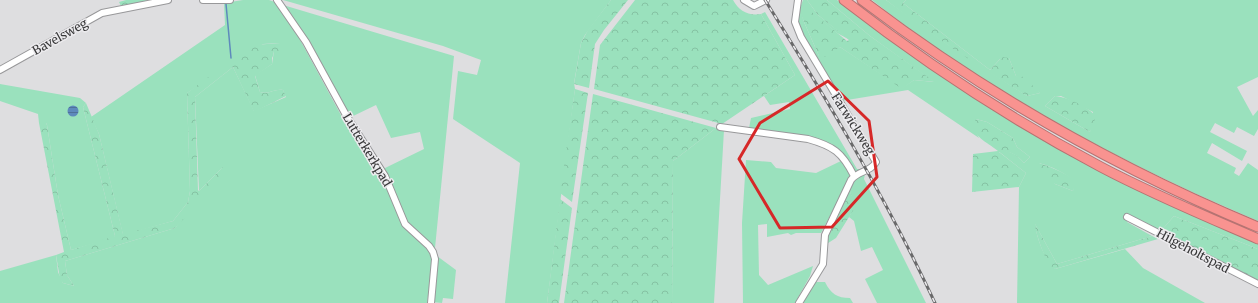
<svg xmlns="http://www.w3.org/2000/svg" width="1258" height="303" viewBox="0 0 1258 303" font-family="Merriweather,serif">
<defs>
<pattern id="forest-crowns" width="20" height="18" patternUnits="userSpaceOnUse"><rect width="20" height="18" fill="#9ae1bd"/><path d="M2 6a3 3 0 1 1 6 0M12 15a3 3 0 1 1 6 0" fill="none" stroke="#85c2a3"/></pattern>
<pattern id="water-rules" width="6" height="5" patternUnits="userSpaceOnUse"><rect width="6" height="5" fill="#5e89bc"/><path d="M0 2.5h6" fill="none" stroke="#4f719a"/></pattern>
</defs>
<rect width="100%" height="100%" fill="#dedee0"/>
<path fill="#9ae1bd" fill-rule="evenodd" d="M243 0H269L275 2 280 8 298 36 342 117 384 181 403 225 429 250 433 258 427 303H0V271L56 255 58 272 63 283 74 286 67 275 65 261 175 228 223 167 199 191 195 97 233 67 254 111 286 97 283 90C275 88 268 95 260 92L255 75 272 64 274 51H280V43L263 44 187 93 190 191 188 202 173 221 123 235 99 134 91 117 225 25 224 3Z
M283 0H611L585 35 581 43 574 83 575 89 547 303H505L520 163 453 119 458 71 477 75 481 60 443 46Z
M803 0H807L818 15 850 40 837 33 807 9H800L804 22 819 56 840 47 902 88 914 80 934 82 870 36 827 0H837C884 35 931 70 980 102 1066 157 1164 204 1258 243V249L1174 216 1161 231 1129 216 1127 222 1152 236 1057 264 1035 224C1037 239 1044 258 1055 269L1125 249 1143 268 1205 303H1017L1019 187 1026 173 998 151C1009 150 1017 154 1024 163L1030 157 1017 147 1013 138 987 122 976 119V132L979 138 908 90 841 101C833 87 798 33 797 21 797 14 801 6 803 0ZM1039 163C1052 167 1064 172 1074 181L1073 191 1055 184Z
M872 0H886L947 44 1027 96 1040 93 1016 76 1009 58 1000 59 990 70 903 3 906 0H1258V77L1237 87 1253 116 1258 110V129L1254 136 1237 127 1234 133 1215 123 1210 132 1247 151 1242 161 1212 143 1207 153 1236 168 1234 173 1239 176 1248 163 1258 170V221C1121 163 989 93 872 0ZM1055 96H1061L1093 112 1090 132 1045 106Z
M283 5 454 56 435 248 408 223 383 169 424 149 420 132 391 138 376 105 349 118Z
M765 12 857 169H862L855 173 835 147 811 137 749 128 751 118 790 109 789 102 770 105 764 96 795 75 761 14Z
M0 84 80 98 86 103 83 107 115 236 113 238 71 250 58 195 47 125 46 123H39L38 114 0 101Z
M716 128 724 130 714 303H672L673 161Z
M746 160 771 162 776 168 816 173 843 160 851 176 821 233H796L791 235 788 233 767 237V224L758 225 759 275 768 285 813 266 810 276 795 303H743L742 223Z
M865 174 864 179 926 303H877L865 279 883 270 872 247 861 251 854 221 849 217C855 207 854 200 849 190L853 180Z
M437 256 456 270 453 299 443 298 442 303 432 302Z
M813 282H825C831 294 837 298 850 298L853 303H801Z"/>
<path fill="url(#forest-crowns)" d="M126 0H150L121 6 119 2Z
M611 0H628L604 30 595 44 589 88 574 84 581 43 588 30Z
M635 0H733C739 11 748 16 761 14L795 75 722 124 594 89 600 45Z
M807 0H827L870 36 935 82 914 80 902 89 840 47 825 57 819 56 804 22 799 9 807 8 847 41 849 40 818 15Z
M886 0H906L903 3 990 70 1002 57 1009 58 1016 76 1024 77 1040 93 1027 96C978 66 931 35 886 0Z
M280 43V51H274L273 56 272 58V64L255 76 260 92C268 95 275 88 283 90L286 96 254 112 233 67 195 97 198 190 199 191 224 166 227 173 175 228 65 261 67 275 74 286 63 283 60 279 56 255 64 252 39 123H46L47 125 58 195 71 250 115 236 83 107 86 103 99 134 123 234 173 221 188 202 190 191 187 93 247 48 254 45Z
M575 89 588 93 572 202 560 193Z
M593 94 716 128 673 161 672 303H564Z
M1055 96C1067 97 1090 107 1096 117L1090 132 1045 106Z
M976 119 987 122 1013 138 1017 147 1030 157 1024 163C1017 155 1010 150 999 152L1026 173 1019 187 972 192 973 154 998 151C989 143 966 134 976 119Z
M1039 163C1046 165 1071 175 1075 181 1076 184 1074 188 1073 191L1055 184 1030 169Z
M849 190 853 198 854 209 836 238 822 247Z
M560 199 572 208 559 303H547Z
M1174 216 1258 249V280L1161 231Z
M1034 222 1057 264 1152 236 1158 239 1055 269C1045 265 1036 233 1034 222Z"/>
<path fill="url(#water-rules)" d="M67.5 111a5.5 5.5 0 1 1 11 0a5.5 5.5 0 1 1-11 0Z"/>
<g fill="none" stroke-linecap="round" stroke-linejoin="round">
<path stroke="#5e89bc" stroke-width="1.5" d="M226 4 231 58"/>
<g stroke="#98989a" stroke-width="8">
<path id="minor" d="M203 0H230
M277 0 306 42 346 115 385 176 405 224 429 246 433 252 435 259 431 303
M744 0 754 6 766 0
M798 0 795 22 801 37 876 162C871 172 857 171 851 180L825 235 823 264 799 303
M0 70 102 13 168 0
M720 127 808 139C833 146 842 152 854 176
M1127 217 1258 284"/>
</g>
<g stroke="#b57372" stroke-width="11">
<path id="highway" d="M844 0C925 63 1010 119 1101 167 1152 194 1205 216 1258 239
M862 0C984 93 1116 168 1258 227"/>
</g>
<use href="#minor" stroke="#fff" stroke-width="6"/>
<use href="#highway" stroke="#f99390" stroke-width="9"/>
<g stroke="#69696a" stroke-width="3">
<path id="rail" d="M765 0C826 98 886 198 935 303"/>
</g>
<use href="#rail" stroke="#ecebee" stroke-width="1.5" stroke-dasharray="4.5" stroke-linecap="butt"/>
</g>
<path fill="none" stroke="#d62828" stroke-width="3" stroke-linejoin="round" d="M828 81 869 121 877 177 832 227 780 228 739 159 760 123Z"/>
<g text-anchor="middle" stroke-width="3" stroke-linejoin="round" paint-order="stroke">
<g font-size="12" fill="#383839" stroke="#ecebee">
<text transform="translate(60 37) rotate(-29)" y="4">Bavelsweg</text>
<text transform="translate(853 124) rotate(58)" y="4">Farwickweg</text>
<text transform="translate(367 150) rotate(59)" y="4">Lutterkerkpad</text>
<text transform="translate(1193 251) rotate(28)" y="4">Hilgeholtspad</text>
</g>
</g>
</svg>
